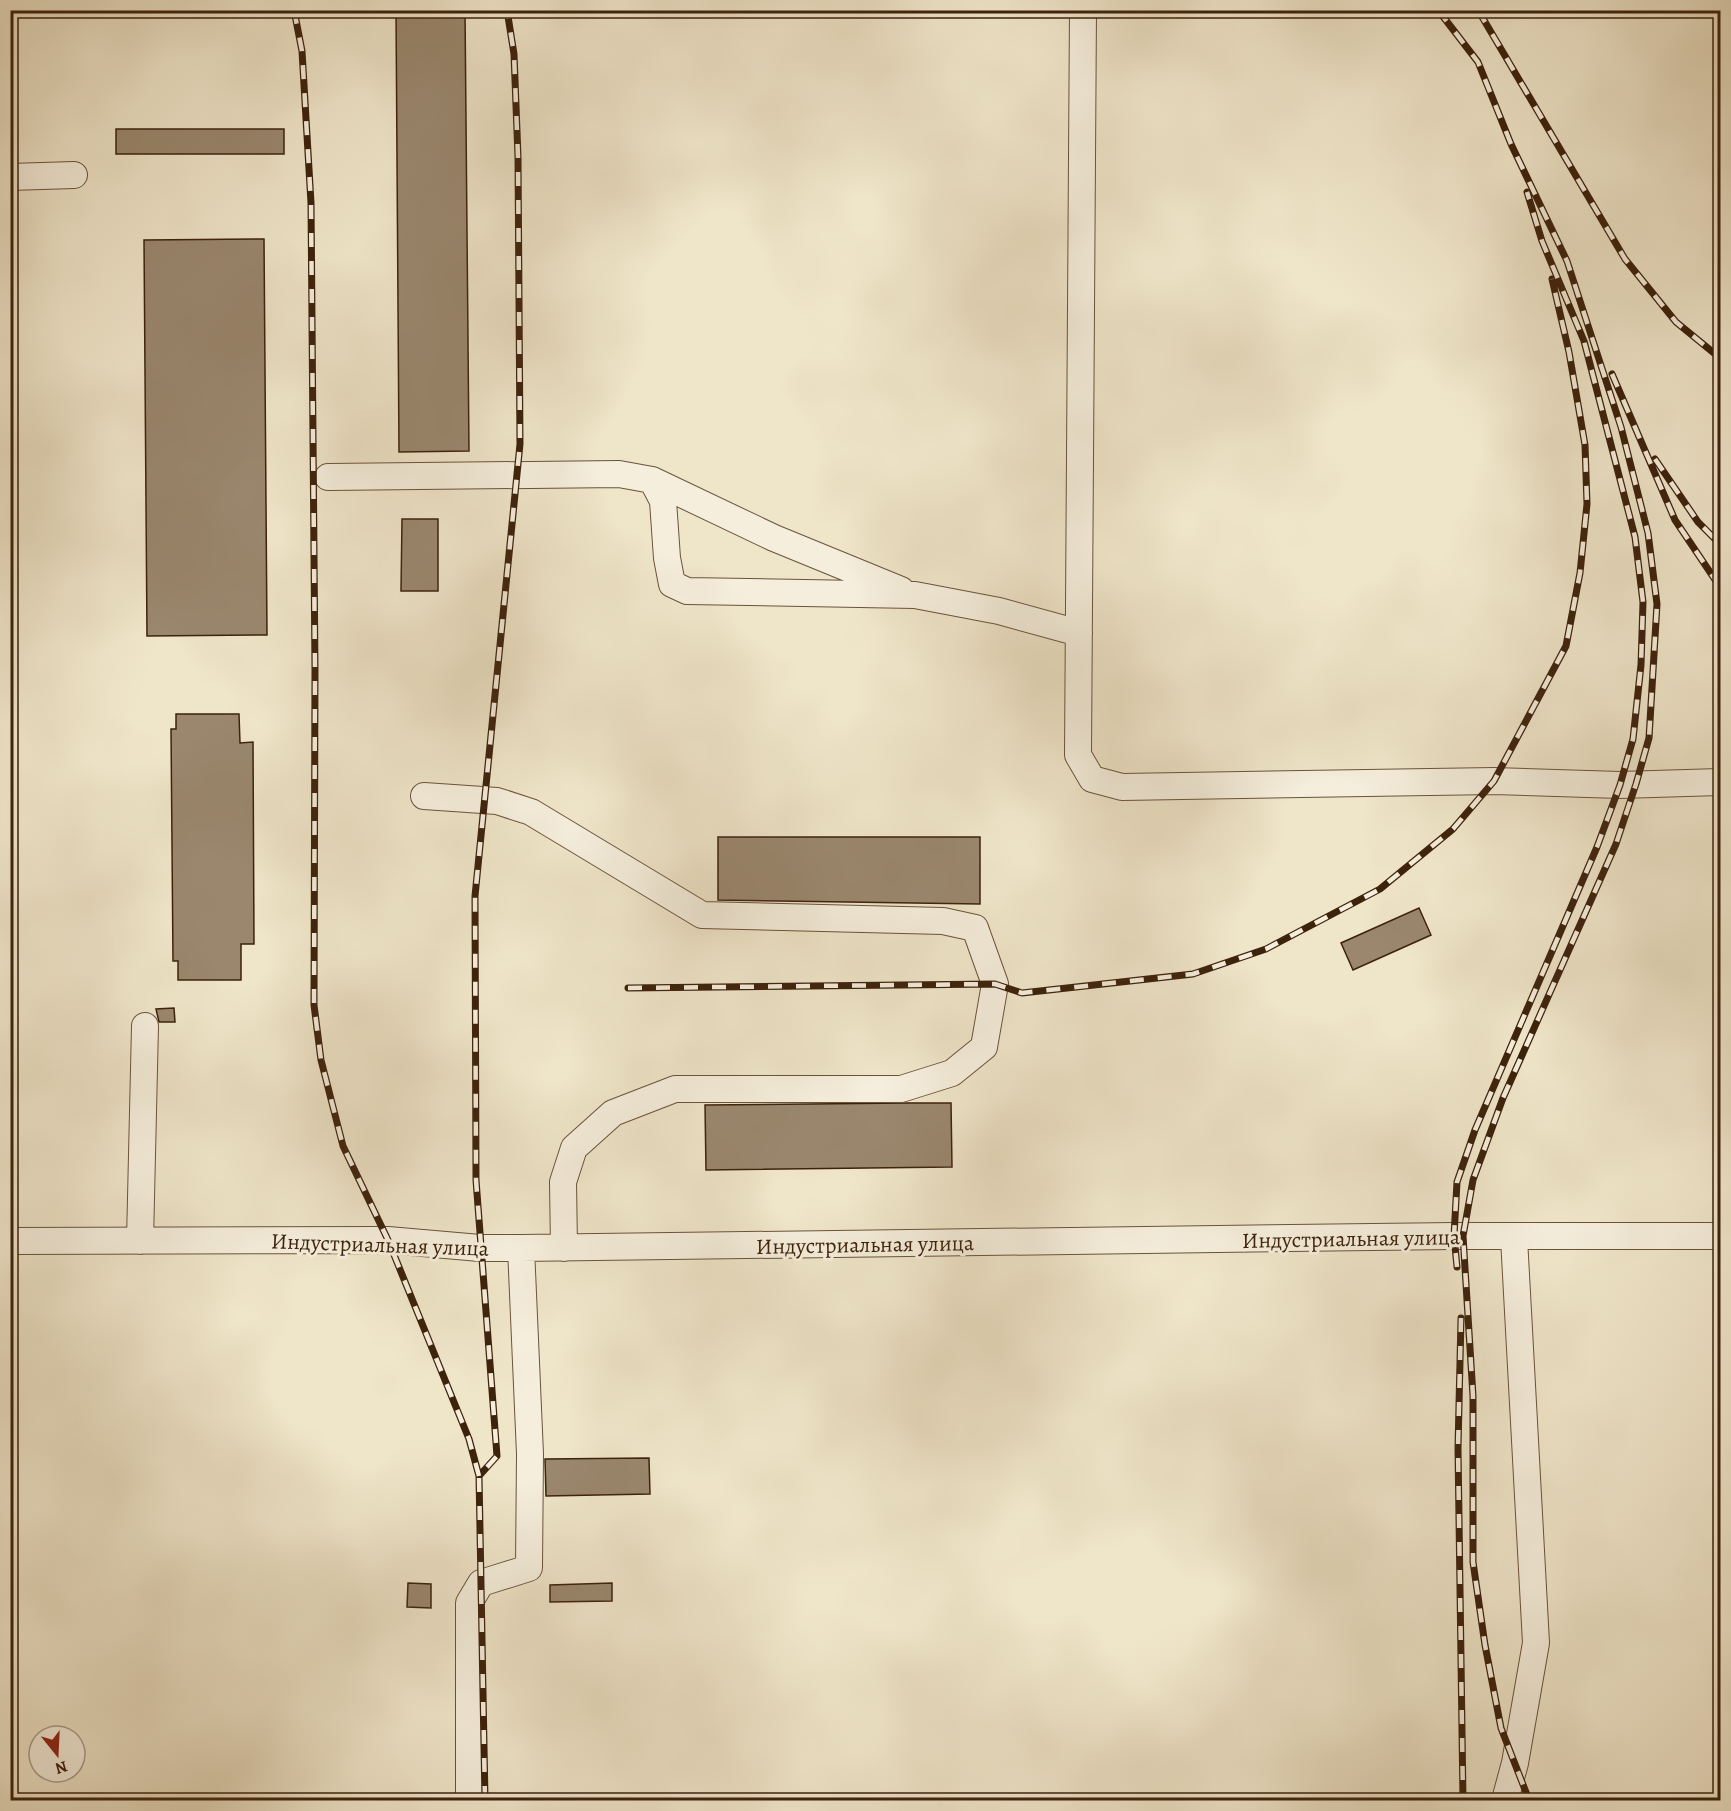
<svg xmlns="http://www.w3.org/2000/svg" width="1731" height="1811" viewBox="0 0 1731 1811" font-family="Alegreya,serif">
<rect width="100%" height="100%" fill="#efe5c9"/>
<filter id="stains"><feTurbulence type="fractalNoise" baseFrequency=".00333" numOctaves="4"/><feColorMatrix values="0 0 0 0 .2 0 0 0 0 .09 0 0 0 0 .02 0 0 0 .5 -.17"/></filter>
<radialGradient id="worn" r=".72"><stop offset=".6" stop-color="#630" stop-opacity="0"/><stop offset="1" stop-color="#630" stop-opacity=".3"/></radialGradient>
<path fill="#9a876e" stroke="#3d220c" stroke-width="1.5" d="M396 10H465L469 451 399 452Z
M116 129H284V154H116Z
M264 239 267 635 147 636 144 240Z
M402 519H438V591H401Z
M176 714H239L240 743 253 742 254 944H241V980H178V961H173L171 729H176Z
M718 837H980V904L718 900Z
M1419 908 1431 935 1353 970 1341 943Z
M174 1008 175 1022H159L156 1009Z
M906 1103H951L952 1167 706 1170 705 1105Z
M649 1458 650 1494 546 1496 545 1459Z
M408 1583 431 1584V1608L407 1607Z
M612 1583V1601L550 1602V1585Z"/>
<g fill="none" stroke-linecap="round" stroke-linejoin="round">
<g stroke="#6a533b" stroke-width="28">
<path id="minor" d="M1083 10 1078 755 1092 779 1122 787 1494 781 1620 785 1720 782
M10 177 74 175
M328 477 619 474 652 480 663 501 667 558 672 584 687 591 915 595 999 611 1079 633
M652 480 774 538 901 590
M424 796 497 801 531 812 702 915 943 921 975 928 995 984 984 1047 952 1073 901 1089H675L613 1113 574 1148 563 1182 564 1248
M10 1241 388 1240 480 1248H521L1454 1236H1720
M140 1241 145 1026
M469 1800V1603L481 1583 529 1568 530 1454 521 1248
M1505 1800 1515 1763 1536 1643 1514 1238"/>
</g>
<use href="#minor" stroke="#f5eedc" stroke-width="26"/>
<g stroke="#3d220c" stroke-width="7">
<path id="rail" d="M294 10 302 51 311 203 315 670 314 1005 321 1060 343 1146 388 1240 469 1439 479 1476
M1438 10 1478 62 1511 144 1567 261 1621 427 1648 533 1657 604 1649 738 1636 784 1616 844 1503 1098 1473 1180 1463 1236 1473 1396V1562L1485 1645 1501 1728 1529 1800
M1478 10 1625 259 1676 322 1720 358
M1707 10 1720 19
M1612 374 1675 520 1720 587
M1655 459 1698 522 1720 544
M628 988 995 984 1022 993 1193 974 1266 949 1380 889 1453 829 1494 781 1566 646 1580 573 1587 504 1585 445 1569 352 1552 279
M1457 1267 1454 1236 1457 1182 1475 1130 1597 847 1620 785 1633 739 1641 665 1643 602 1635 537 1584 341 1542 241 1527 192
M1461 1318 1458 1448 1463 1800
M485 1800 479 1476 497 1456 476 1180 475 896 520 444 518 157 514 54 507 10"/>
</g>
<use href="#rail" stroke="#f5eedc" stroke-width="4.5" stroke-dasharray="14" stroke-linecap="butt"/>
</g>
<g text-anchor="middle" stroke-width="6" stroke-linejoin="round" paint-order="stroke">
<g font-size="22" fill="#3d220c" stroke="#f5eedc">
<text transform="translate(1351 1238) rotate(-1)" y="8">Индустриальная улица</text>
<text transform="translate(380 1244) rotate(2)" y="8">Индустриальная улица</text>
<text transform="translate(865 1244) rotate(-1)" y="8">Индустриальная улица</text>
</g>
</g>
<rect width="1731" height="1811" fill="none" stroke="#efe5c9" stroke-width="36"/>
<rect x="12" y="12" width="1707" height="1787" fill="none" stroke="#3d220c" stroke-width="3"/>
<rect x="18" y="18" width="1695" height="1775" fill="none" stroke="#3d220c" stroke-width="1.5"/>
<g transform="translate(57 1754) rotate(162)"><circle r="28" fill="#f5eedc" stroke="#ab9c89" stroke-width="1.5"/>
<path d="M0-4.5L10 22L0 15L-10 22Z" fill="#8f2418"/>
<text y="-9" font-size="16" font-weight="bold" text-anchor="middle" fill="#3d220c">N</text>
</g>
<rect width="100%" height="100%" filter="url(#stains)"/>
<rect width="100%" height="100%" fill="url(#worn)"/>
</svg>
